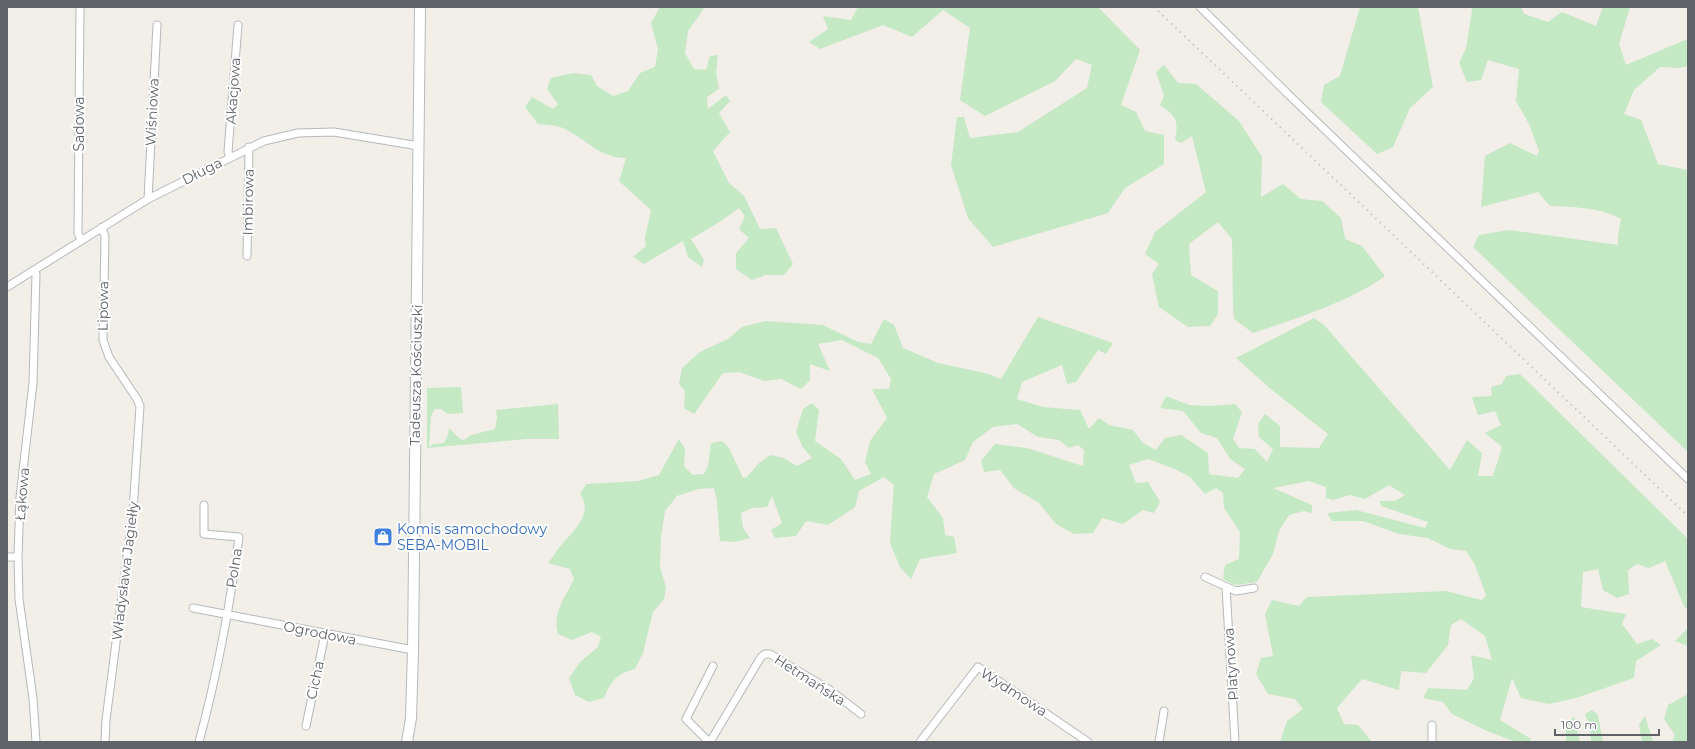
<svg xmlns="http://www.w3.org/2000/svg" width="1695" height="749" viewBox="0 0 1695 749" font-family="Montserrat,sans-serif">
<rect width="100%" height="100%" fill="#f1efe8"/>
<path fill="#c5e8c5" d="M660 7H705L688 31 685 53 694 69 706 70 710 56 718 55 716 72 719 89 707 97 708 109 726 95 730 101 719 113 730 132 713 151 729 183 744 196 760 229 776 228 793 264 784 275H765L752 280 736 269V253L749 238 739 229 745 216 739 208 721 221 691 239 704 260 702 267 688 257 683 241 644 264 633 257 646 246 645 238 651 210 619 181 626 158C600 158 587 140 565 129 558 125 547 125 538 124L525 107 532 97 553 109 558 104 547 89 551 78 573 73 591 75 597 86 613 96 628 91 640 73 655 67 658 49 651 23Z
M858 7H1098L1140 50 1121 105 1136 112 1145 131 1164 135V164L1125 188 1108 213 993 247 968 218 951 165 957 117H964L970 138 1018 132 1087 88 1092 65 1076 59 1055 81 985 116 960 100 970 28 943 10 912 37 883 25 820 49 809 42 828 29 823 16 851 20Z
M1360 7H1418L1433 87 1410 108 1393 147 1377 154 1321 102 1324 85 1340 76Z
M1471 7H1521L1524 14 1548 22 1562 12 1596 26 1603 7H1630L1619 44 1626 65 1685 40 1688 41V66L1679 68 1660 67 1634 90 1624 114 1641 120 1658 164 1688 170V452L1473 247 1479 235 1509 230 1618 245V237L1621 219C1599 207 1575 207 1550 206L1538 192 1481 207 1485 156 1510 143 1537 156 1539 151 1529 124 1516 101 1519 69 1488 60 1481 80 1467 82 1459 63 1466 48 1472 10Z
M1164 65 1178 83 1196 84 1239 121 1262 157 1261 197 1283 184 1301 199 1322 201 1341 218 1345 239 1362 246 1385 276C1349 302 1295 319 1253 333L1234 319 1233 309 1232 239 1218 222 1189 244 1191 275 1218 291V314L1210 326 1188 327 1159 307 1152 274 1159 264 1145 254 1155 232 1206 192 1192 136 1181 143 1175 140C1179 120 1176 116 1160 105L1164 96 1156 72Z
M1038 317 1113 343 1106 354 1098 350 1076 382 1067 384 1062 365 1022 382 1017 399 1043 407 1080 410 1089 429 1099 418 1109 425 1133 430 1143 443 1156 450 1165 438 1181 435 1208 453 1209 474 1238 478 1245 469 1230 459 1217 438 1201 433 1183 411 1160 408 1166 396 1189 405 1210 406 1235 404 1242 412 1233 439 1239 448 1255 449 1267 462 1273 449 1259 437 1258 424 1265 414 1280 426V447L1319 448 1328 434 1272 390 1236 358 1314 318 1324 325 1450 470 1467 440 1482 453 1478 476H1493L1502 447 1485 433 1501 425 1495 411 1478 415 1472 397 1492 396 1491 387 1502 384 1506 376 1520 374 1688 539V610L1684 606 1665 561 1649 568 1637 564 1628 570 1629 594 1617 598 1603 590 1598 569 1583 572 1581 607 1626 614 1622 624 1637 644 1652 639 1661 645 1636 661 1634 678 1576 698 1549 704 1521 698 1512 678 1500 720 1531 739 1530 742H1516L1487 731 1452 714 1443 702 1423 698 1428 688 1467 690 1474 678 1471 655 1492 660 1485 636 1461 619 1451 625 1448 645 1426 673 1401 671 1399 690 1362 679 1337 708 1344 724 1358 725 1372 742H1280L1287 721 1303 709 1295 699 1268 694 1256 674 1261 658 1273 656 1265 614 1272 600 1299 606 1307 597 1446 591 1482 600 1486 595 1475 565 1466 551 1450 549 1428 538 1399 534 1363 521H1332L1327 513 1356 510 1425 528 1428 522 1381 506 1380 501H1395L1405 495 1389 485 1365 499 1350 495 1333 500 1326 498V487L1309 481 1273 488 1312 505V513L1304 511 1289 515 1279 531 1273 554 1257 582 1236 585 1223 579 1225 565 1239 559 1240 532 1224 508 1223 493 1216 488 1205 494 1190 477 1175 469 1148 459 1129 465 1136 483 1148 482 1160 502 1154 513 1143 510 1123 524 1102 518 1093 533 1074 534 1056 524 1039 503 1014 488 1000 470 984 472 981 461 995 444 1027 448 1083 466 1084 450 1078 445 1069 448 1059 440 1038 437 1017 424 993 427 973 442 965 460 934 474 927 497 943 518 945 535 954 537 957 553 920 559 911 579 900 567 890 543 894 485 884 477 859 491 855 507 828 525 806 521 796 536 775 538 771 530 782 523 772 496 767 507 752 508 741 513 743 528 750 538 735 542 720 541C718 523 719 506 714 488L698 489 677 496 665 511 661 537 660 567 666 587 664 599 653 612 643 653 635 669C616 674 612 680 604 698L589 702 575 695 569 678 580 662 598 647 601 637 592 632 572 640 558 634C552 613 565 598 574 579L570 569 548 563C552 558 555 553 559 548 571 533 595 514 580 494L586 484 638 481 659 475 679 439 685 449 684 466 693 475 704 474 708 466 711 443 722 441 729 448 743 478 747 477 758 464 770 455 784 458 797 466 812 458 802 446 796 432 803 409 812 403 819 410 815 441 841 459 855 480 871 474 865 462 870 441 887 418 872 389H889L891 379 878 358 842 340 818 344 830 371 810 364V380L801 389 781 379 765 381 739 372 723 373 694 414 684 408 685 391 679 384 682 368 700 352 728 339 742 327 766 321 823 325 858 342 871 344 884 319 894 325 903 348 938 363 989 374 1001 379Z
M461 387 463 413 448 414 441 409H435L431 416 429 447 433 444 444 443 448 435 449 428 460 439 464 440 471 435 495 429 497 418 496 410 558 404 559 439H526L428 448 427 447V388Z
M1688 628V646L1675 641Z
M1688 694V742H1672L1675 735 1664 719 1668 705Z
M1592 710 1598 715 1603 742H1591L1590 727 1585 714Z
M1574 716 1580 742H1566V726Z
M1645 716 1653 742H1642L1639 724Z"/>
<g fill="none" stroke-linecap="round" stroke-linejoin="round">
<g stroke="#b5b8bc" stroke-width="9">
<path id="minor" d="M80 7 78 233 81 240
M1200 7 1292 98 1688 479
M230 157 228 152 238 25
M148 199 157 25
M102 227 105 237 103 340 109 357 137 399 140 406 133 511 106 720 105 742
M247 256 249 147
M34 270 36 274 33 383 20 497 18 557 19 599 33 698 36 742
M7 287 148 199 264 141 298 133 334 132 419 146
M7 557H18
M1205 577 1236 591 1254 588
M1226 587 1235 742
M193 608 413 650
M1432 725V742
M306 726 325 634
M199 742C217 675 230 606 239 537L204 534V505
M709 742 686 719 713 666
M710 742 761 657 765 654H770L830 690 861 714
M920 742 978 667 1088 742
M1159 742 1164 711"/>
</g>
<g stroke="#b6babf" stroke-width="12">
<path id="secondary" d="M407 742 411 718 413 650 420 7"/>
</g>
<use href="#minor" stroke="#fff" stroke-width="7"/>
<use href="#secondary" stroke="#fff" stroke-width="10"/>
<path stroke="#b6b7b8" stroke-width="2" stroke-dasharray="1 5" stroke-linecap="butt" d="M1154 7 1688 516"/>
</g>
<defs>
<g id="shop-square" transform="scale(1)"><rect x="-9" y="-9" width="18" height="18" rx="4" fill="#3f7fe0" stroke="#fff"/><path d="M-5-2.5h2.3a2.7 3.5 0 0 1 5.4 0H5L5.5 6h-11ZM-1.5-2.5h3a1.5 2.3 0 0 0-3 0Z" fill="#fff"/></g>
</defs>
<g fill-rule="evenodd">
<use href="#shop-square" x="383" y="537"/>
</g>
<g text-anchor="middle" stroke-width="4" stroke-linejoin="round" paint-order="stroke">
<g font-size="14" fill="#5f6368" stroke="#fff">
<text transform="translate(233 91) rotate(-86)" y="5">Akacjowa</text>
<text transform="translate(152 112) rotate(-87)" y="5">Wiśniowa</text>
<text transform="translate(79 124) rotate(-90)" y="5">Sadowa</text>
<text transform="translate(202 171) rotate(-27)" y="5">Długa</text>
<text transform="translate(248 202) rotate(-89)" y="5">Imbirowa</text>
<text transform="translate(103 306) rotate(-89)" y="5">Lipowa</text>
<text transform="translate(416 375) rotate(-89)" y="5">Tadeusza Kościuszki</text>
<text transform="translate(22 494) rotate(-85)" y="5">Łąkowa</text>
<text transform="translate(234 568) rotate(-81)" y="5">Polna</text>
<text transform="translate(125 571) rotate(-83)" y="5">Władysława Jagiełły</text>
<text transform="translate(320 633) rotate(11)" y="5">Ogrodowa</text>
<text transform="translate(1231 664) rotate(-94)" y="5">Platynowa</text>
<text transform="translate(315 680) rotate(-78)" y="5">Cicha</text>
<text transform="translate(810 680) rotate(33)" y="5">Hetmańska</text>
<text transform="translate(1014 692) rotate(33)" y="5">Wydmowa</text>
</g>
<g font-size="14" fill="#366cbe" stroke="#fff" text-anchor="start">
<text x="397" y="534">Komis samochodowy<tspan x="397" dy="16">SEBA-MOBIL</tspan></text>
</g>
</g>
<rect width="1695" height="749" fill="none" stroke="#5f6368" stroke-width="16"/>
<path d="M1555 729v6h104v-6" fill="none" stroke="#5f6368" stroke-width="2"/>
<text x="1561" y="729" font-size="12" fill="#5f6368" stroke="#ffffff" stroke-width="3" paint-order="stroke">100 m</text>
</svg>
